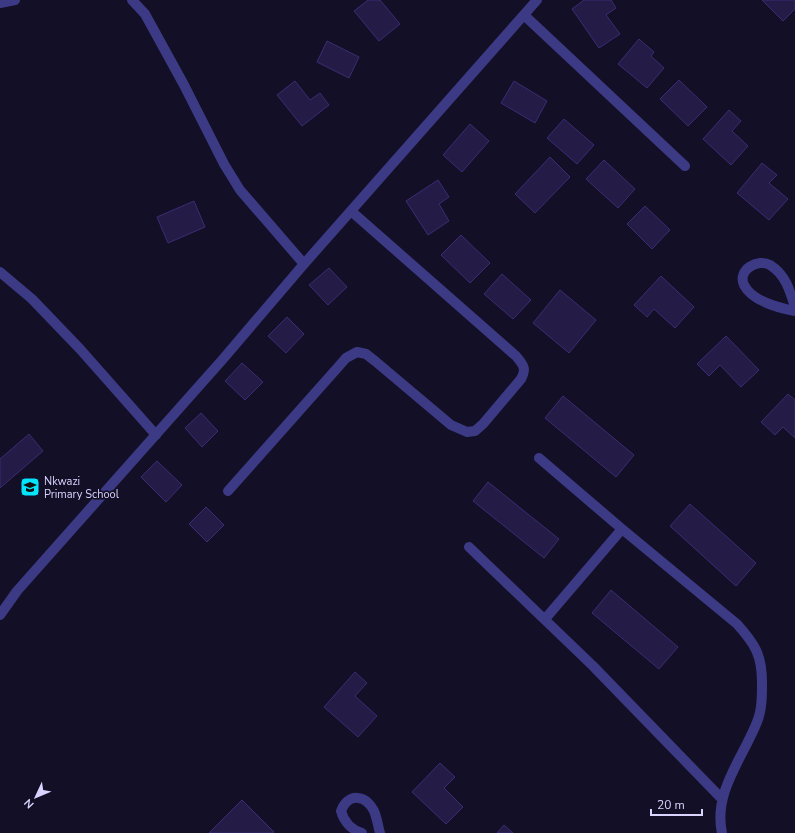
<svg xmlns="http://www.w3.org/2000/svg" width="795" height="833" viewBox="0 0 795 833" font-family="'Nunito Sans',sans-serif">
<rect width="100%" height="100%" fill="#130f26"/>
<path fill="#241b47" stroke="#3b2d73" d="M368 0H380L400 24 379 41 354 11Z
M584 0H611L616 8 606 15 620 34 599 48 572 9Z
M762 0H795V9L783 21Z
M639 39 654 52 651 56 664 68 647 88 618 64Z
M327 41 359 57 349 78 317 62Z
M679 80 707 107 688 126 660 99Z
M295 81 310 100 320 93 329 105 302 126 277 95Z
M514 81 547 101 535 123 501 103Z
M729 110 741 121 732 131 748 146 731 165 703 139Z
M564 119 594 145 577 164 547 138Z
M470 124 489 141 462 172 443 155Z
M550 157 570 177 535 213 515 194Z
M604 160 635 189 618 208 586 179Z
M762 163 777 175 769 183 788 199 769 220 737 193Z
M438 180 449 197 439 204 449 221 428 235 406 201Z
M194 201 205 227 168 243 157 217Z
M645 206 670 230 652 249 627 224Z
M461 235 490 263 470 283 441 255Z
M329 268 347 287 328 305 309 285Z
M502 274 531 300 513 319 484 294Z
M661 276 694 307 675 328 654 309 647 317 634 305Z
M560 290 596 320 569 353 533 323Z
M287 317 304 334 286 353 268 336Z
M726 336 759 370 741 387 720 365 709 376 697 364Z
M242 363 263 382 245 400 225 381Z
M788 394 795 400V438L783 427 775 435 761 422Z
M563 396 634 455 616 477 545 418Z
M201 413 218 431 202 447 185 428Z
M29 434 43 451 0 488V459Z
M157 461 182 485 166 502 141 477Z
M488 482 559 539 544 558 473 501Z
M690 504 756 563 736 586 670 526Z
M206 507 224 525 207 542 189 524Z
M611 590 678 647 659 669 592 613Z
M355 672 367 683 355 696 377 716 358 737 324 707Z
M440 763 455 777 444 788 463 807 446 824 412 792Z
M242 800 274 832 273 833H209Z
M504 825 513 833H497Z"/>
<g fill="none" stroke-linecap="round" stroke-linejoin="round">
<path stroke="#3d3a85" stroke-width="10" d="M132 0 145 14 184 85 224 164 240 190 304 264
M0 3 15 0
M524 15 685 166
M0 272 32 299 80 349 156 435
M795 307C790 291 786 275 770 265 758 258 737 270 744 285 752 301 779 308 795 311
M539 458 622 529 737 624C755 644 762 655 762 683 762 696 762 710 757 722 743 758 713 792 722 833
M228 491 339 366 346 358 357 352 366 354 375 361 451 425 467 432 475 431 483 424 521 379C527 368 523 365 516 356L351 211
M469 547 593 666 722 799
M0 615 17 591 223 359 304 264 537 0
M545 619 622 529
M362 833C352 830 344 822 341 811 348 793 365 794 374 811 377 818 378 826 380 833"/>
</g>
<defs>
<g id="school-square" transform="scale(1)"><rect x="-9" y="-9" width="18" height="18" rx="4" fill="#00e5ff" stroke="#130f26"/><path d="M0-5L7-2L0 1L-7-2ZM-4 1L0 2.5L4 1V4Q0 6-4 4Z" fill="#111"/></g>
</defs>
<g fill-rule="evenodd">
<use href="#school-square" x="30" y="487"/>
</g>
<g text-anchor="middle" stroke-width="3.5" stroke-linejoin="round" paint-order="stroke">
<g font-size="11" fill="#d9d4ff" stroke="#130f26" text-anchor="start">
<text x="44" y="485">Nkwazi<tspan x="44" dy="13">Primary School</tspan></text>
</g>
</g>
<g transform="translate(36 797) rotate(226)" stroke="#130f26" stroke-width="3" paint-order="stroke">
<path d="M0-3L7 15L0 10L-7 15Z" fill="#d9d4ff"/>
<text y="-6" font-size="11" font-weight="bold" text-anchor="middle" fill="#d9d4ff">N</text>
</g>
<path d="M651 809v6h51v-6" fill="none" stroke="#d9d4ff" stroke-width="2"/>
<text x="657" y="809" font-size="12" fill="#d9d4ff" stroke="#130f26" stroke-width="3" paint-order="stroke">20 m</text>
</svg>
